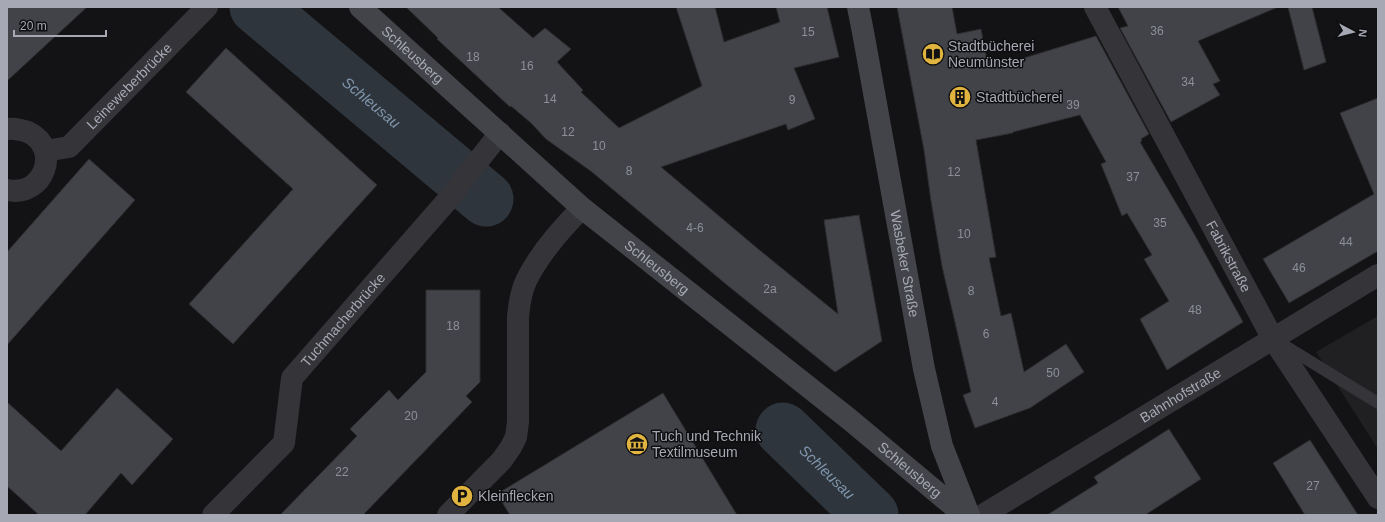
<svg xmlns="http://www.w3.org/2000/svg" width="1385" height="522" viewBox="0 0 1385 522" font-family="Helvetica,sans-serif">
<rect width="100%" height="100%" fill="#131315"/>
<path fill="#201f22" d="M1378 316V449L1316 352Z"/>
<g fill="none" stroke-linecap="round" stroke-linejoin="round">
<g stroke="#2e353c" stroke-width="55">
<path id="s1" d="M257 7 486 199"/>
<path id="s2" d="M783 430 871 515"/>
</g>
</g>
<path fill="#424348" stroke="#2e2d31" d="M7 7H87L7 81Z
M406 7H498L533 38 545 28 571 49 557 62 583 90 581 92 619 128 702 86 676 7H715L724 42 780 22 776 7H827L839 57 794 68 815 119 788 130 786 124 661 167 757 248 838 314 824 220 859 215 882 341 835 372 727 285 592 172 546 139 531 123 511 106 510 107 437 39 438 38Z
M897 7H952L957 34 981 29 987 61 999 59 1001 65 1096 36 1149 134 1141 139 1142 141 1140 142 1193 232 1243 322 1167 370 1140 319 1169 301 1144 259 1152 255 1127 213 1122 216 1101 164 1106 162 1080 115 1013 132V133L976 140 996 257 989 258 1001 316 1011 313 1024 372 1066 344 1084 372 1030 408 975 428 963 395 971 392 942 266 931 201 924 150Z
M1118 7H1278L1198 41 1220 81 1213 84 1220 95 1171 122 1120 28 1128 26Z
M1288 7H1312L1326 62 1304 70Z
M226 48 377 185 233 344 189 304 293 189 186 92Z
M1378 98V251L1289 303 1263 259 1374 194 1340 113Z
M89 159 135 200 7 345V252Z
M426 290H480V382L466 396 472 402 363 515H280L357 436 350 429 389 390 398 400 426 372Z
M117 388 173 439 132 485 121 473 85 515H39L7 486V402L61 451Z
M663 393 737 515H510L497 494Z
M1169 429 1201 479 1145 515H1047L1098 483 1094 477Z
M1310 440 1358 515H1305L1273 463Z"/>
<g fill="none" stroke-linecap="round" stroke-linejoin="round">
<path stroke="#353539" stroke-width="12" d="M1282 344 1378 403"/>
<g stroke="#353539" stroke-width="22">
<path id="s3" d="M1095 7 1273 339 1378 498"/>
<path d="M7 129C14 128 22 130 28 132 62 148 44 198 7 190"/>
<path id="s4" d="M45 151 69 147 207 7"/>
<path id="s5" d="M213 515 284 443 292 378 446 202 500 133"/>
<path d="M448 515 502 460 511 447 516 437 518 422V317C519 305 521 292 526 281 539 254 561 229 582 208"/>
<path id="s6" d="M983 515 1378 275"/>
</g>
<g stroke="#434449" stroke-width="22">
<path id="s7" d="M360 7 582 208 849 419 964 515"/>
<path id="s8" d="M858 7 863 32 924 369 942 446 969 515"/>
</g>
</g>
<defs>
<g id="library-disc" transform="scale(1.15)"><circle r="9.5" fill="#e1b43f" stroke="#0e0e10"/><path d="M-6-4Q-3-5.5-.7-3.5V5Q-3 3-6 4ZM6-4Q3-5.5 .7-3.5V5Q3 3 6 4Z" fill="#111"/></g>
<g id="building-disc" transform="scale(1.15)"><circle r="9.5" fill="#e1b43f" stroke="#0e0e10"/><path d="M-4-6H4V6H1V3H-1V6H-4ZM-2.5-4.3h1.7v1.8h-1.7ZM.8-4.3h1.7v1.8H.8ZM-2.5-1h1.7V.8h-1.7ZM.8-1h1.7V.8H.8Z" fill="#111"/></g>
<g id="museum-disc" transform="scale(1.15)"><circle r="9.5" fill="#e1b43f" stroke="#0e0e10"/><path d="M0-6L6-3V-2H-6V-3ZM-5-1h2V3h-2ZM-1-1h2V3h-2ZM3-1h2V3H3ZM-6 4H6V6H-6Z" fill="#111"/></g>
<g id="parking-disc" transform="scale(1.15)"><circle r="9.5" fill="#e1b43f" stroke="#0e0e10"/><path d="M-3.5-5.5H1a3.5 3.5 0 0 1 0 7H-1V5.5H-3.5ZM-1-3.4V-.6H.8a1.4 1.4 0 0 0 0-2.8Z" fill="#111"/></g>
</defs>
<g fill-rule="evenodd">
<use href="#library-disc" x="933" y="54"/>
<use href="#building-disc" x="960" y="97"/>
<use href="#museum-disc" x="637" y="444"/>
<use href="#parking-disc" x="462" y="496"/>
</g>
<g text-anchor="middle" stroke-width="3" stroke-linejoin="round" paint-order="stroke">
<g font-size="12" fill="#8d9099">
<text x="1157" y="35">36</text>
<text x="808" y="36">15</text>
<text x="473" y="61">18</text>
<text x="527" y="70">16</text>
<text x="1188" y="86">34</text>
<text x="550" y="103">14</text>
<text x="792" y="104">9</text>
<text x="1073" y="109">39</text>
<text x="568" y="136">12</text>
<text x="599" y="150">10</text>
<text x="629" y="175">8</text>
<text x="954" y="176">12</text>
<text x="1133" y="181">37</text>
<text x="1160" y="227">35</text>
<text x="695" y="232">4-6</text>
<text x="964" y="238">10</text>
<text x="1346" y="246">44</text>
<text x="1299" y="272">46</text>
<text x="770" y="293">2a</text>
<text x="971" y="295">8</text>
<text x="1195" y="314">48</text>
<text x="453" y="330">18</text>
<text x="986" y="338">6</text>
<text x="1053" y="377">50</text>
<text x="995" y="406">4</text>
<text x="411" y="420">20</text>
<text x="342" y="476">22</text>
<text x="1313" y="490">27</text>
</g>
<g font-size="14" fill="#a6a9b4" stroke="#0e0e10" text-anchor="start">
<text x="948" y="51">Stadtbücherei<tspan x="948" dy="16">Neumünster</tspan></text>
<text x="976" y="102">Stadtbücherei</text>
<text x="652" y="441">Tuch und Technik<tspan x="652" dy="16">Textilmuseum</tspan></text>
<text x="478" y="501">Kleinflecken</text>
</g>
<g font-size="14" fill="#a6a9b4" stroke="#0e0e10">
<text dy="5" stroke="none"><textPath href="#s7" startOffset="71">Schleusberg</textPath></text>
<text dy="5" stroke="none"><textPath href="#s4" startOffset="110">Leineweberbrücke</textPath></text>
<text dy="5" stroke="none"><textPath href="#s3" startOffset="283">Fabrikstraße</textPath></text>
<text dy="5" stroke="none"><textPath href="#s8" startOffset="261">Wasbeker Straße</textPath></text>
<text dy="5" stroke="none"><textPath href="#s7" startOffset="395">Schleusberg</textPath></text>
<text dy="5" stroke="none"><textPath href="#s5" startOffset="244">Tuchmacherbrücke</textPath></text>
<text dy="5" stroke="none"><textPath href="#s6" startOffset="231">Bahnhofstraße</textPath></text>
<text dy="5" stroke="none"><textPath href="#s7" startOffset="719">Schleusberg</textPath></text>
</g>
<g font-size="15" font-style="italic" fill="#8095ac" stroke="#0e0e10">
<text dy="5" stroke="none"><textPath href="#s1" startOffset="149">Schleusau</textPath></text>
<text dy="5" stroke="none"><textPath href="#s2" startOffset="61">Schleusau</textPath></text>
</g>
</g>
<rect width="1385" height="522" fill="none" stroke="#a6a9b4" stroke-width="16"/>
<g transform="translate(1353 32) rotate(97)" stroke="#0e0e10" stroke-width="3" paint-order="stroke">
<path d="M0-3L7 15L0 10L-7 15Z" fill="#a6a9b4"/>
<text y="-6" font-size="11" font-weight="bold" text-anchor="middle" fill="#a6a9b4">N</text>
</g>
<path d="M14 30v6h92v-6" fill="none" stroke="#a6a9b4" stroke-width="2"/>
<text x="20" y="30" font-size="12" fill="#a6a9b4" stroke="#0e0e10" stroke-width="3" paint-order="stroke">20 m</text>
</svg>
